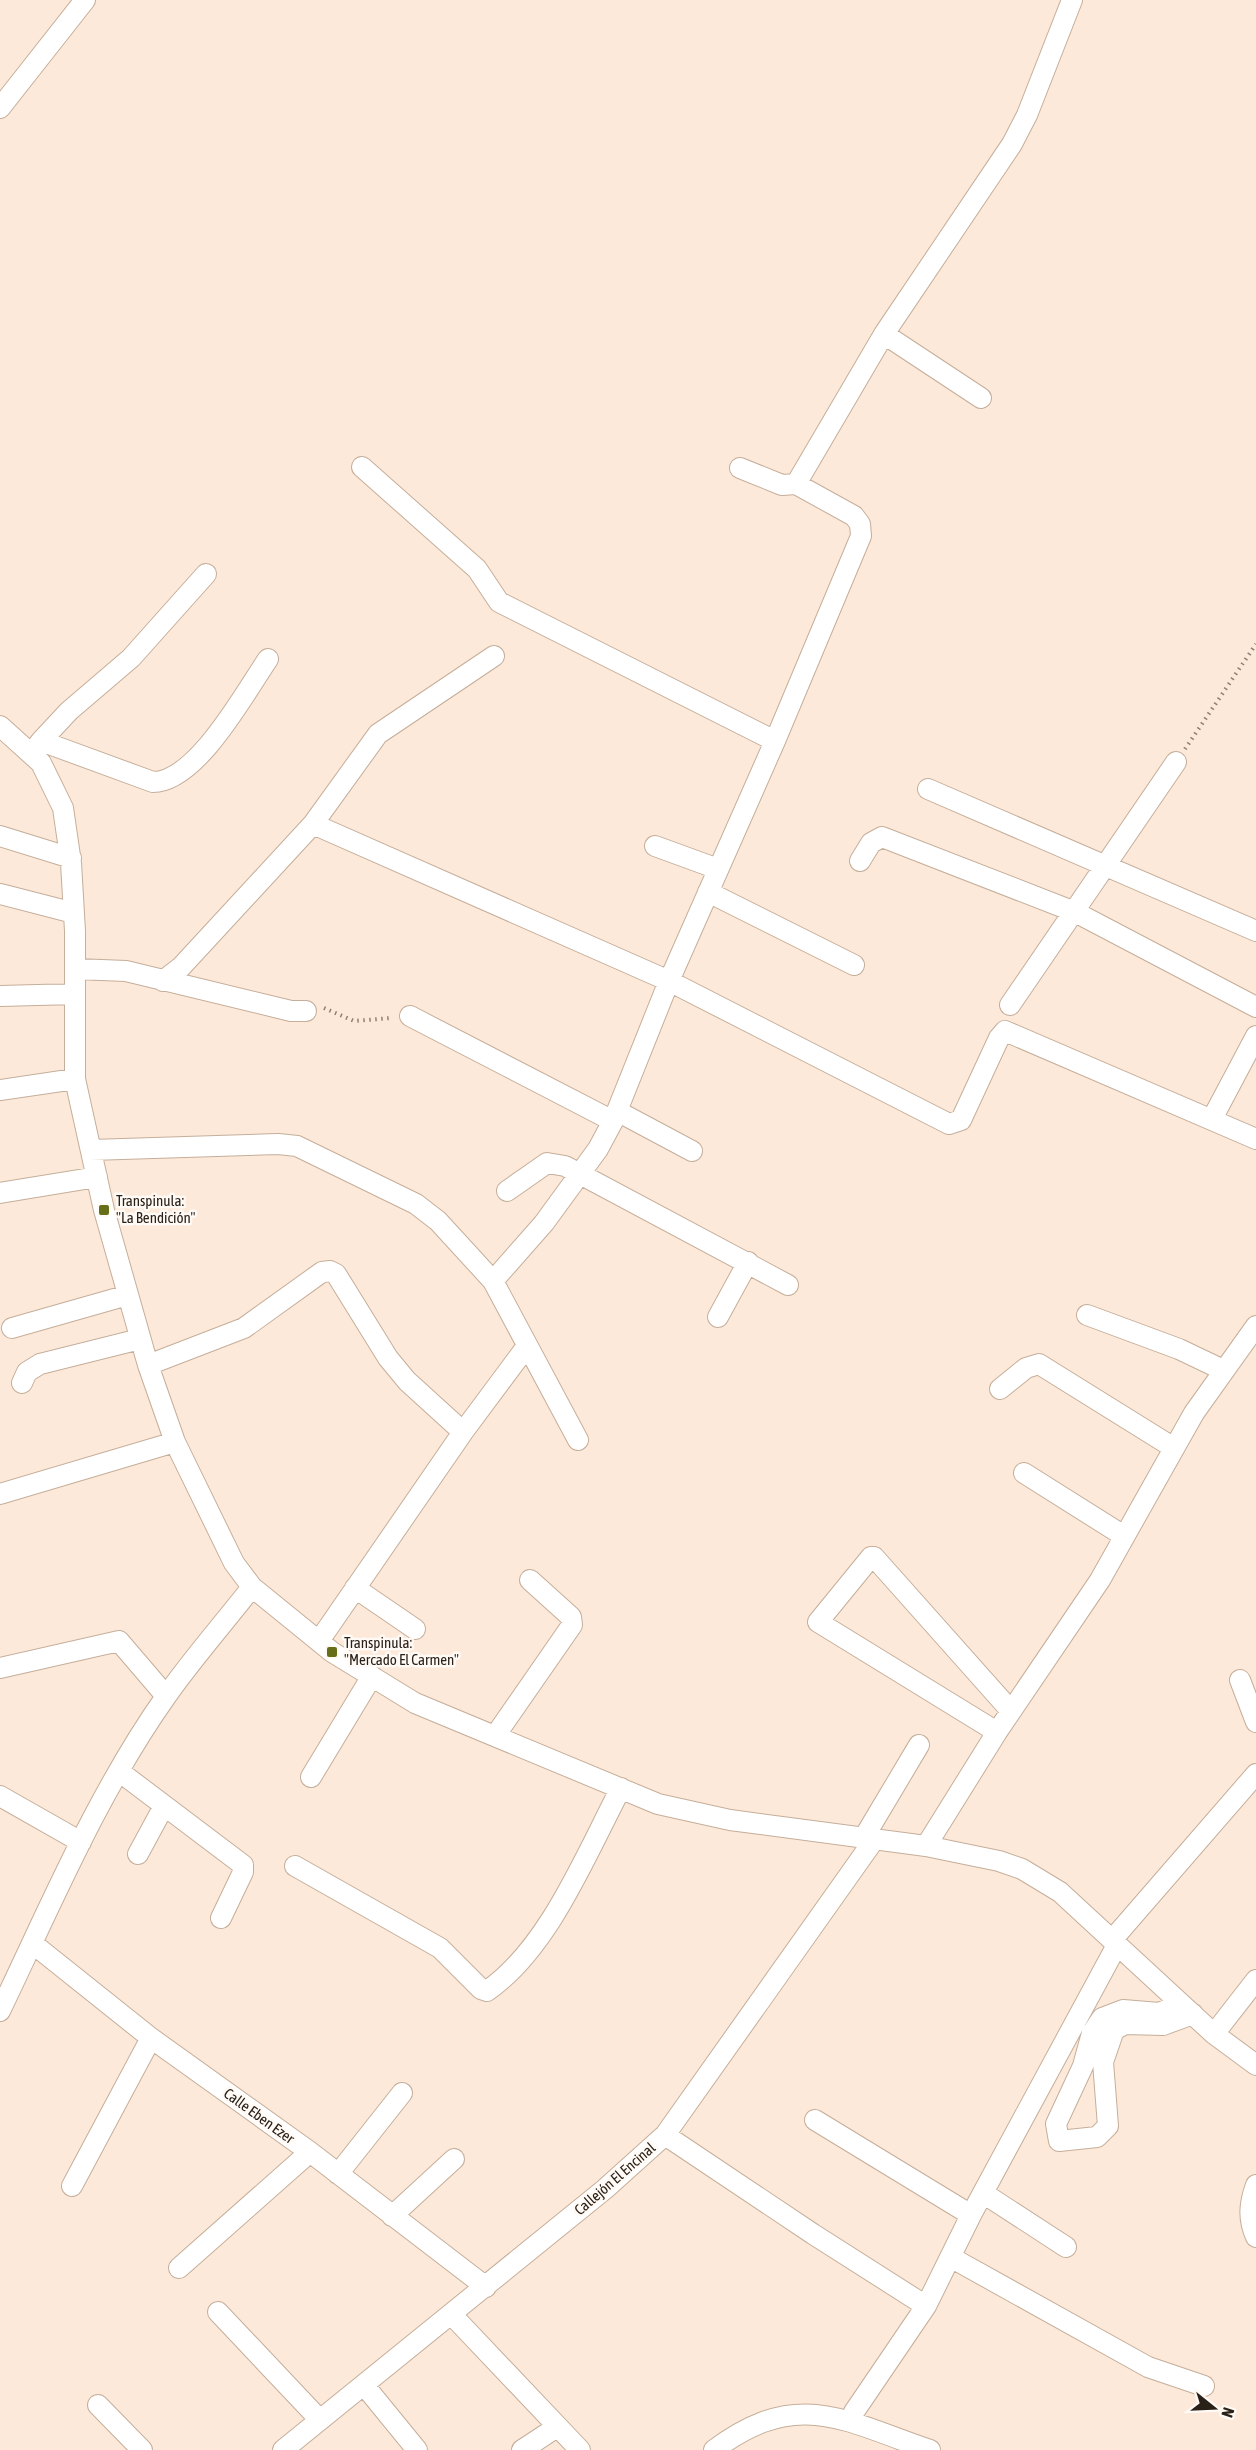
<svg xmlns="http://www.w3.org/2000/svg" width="1256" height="2450" viewBox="0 0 1256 2450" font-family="'Asap Condensed',sans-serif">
<rect width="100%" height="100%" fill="#fde9d9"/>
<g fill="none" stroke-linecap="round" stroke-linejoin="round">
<g stroke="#c5ae9a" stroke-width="22">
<path id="minor" d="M0 108 85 0
M884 334 981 398
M362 467 477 569 499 602 775 741
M796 484 884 334 1012 144 1027 115 1072 0
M0 726 41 763 63 808 71 863 75 931V1079L104 1210 148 1365 175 1442 234 1563 252 1587 332 1652 415 1703 658 1804 730 1820 926 1846 999 1861 1022 1869 1060 1892 1214 2034 1256 2065
M41 741 69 711 131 658 206 574
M31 754 41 741 153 782C197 782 246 691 268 659
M928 789 1256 931
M313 824 669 981 949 1124 961 1120 999 1038 1005 1031 1256 1139
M0 836 71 858
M655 846 718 869
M860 861 871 843 882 837 1075 912 1256 1007
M708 892 854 965
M0 894 74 913
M76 969 126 971 291 1011H306
M163 981 181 967 313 824 378 734 494 656
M0 996 75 994
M1010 1005 1176 762
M410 1016 613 1121
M0 1090 75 1079
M617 1111 692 1151
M1212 1119 1256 1036
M91 1150 278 1144 297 1146 416 1204 438 1221 493 1281 578 1440
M507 1191 547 1163 565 1166 788 1285
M0 1193 97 1177
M493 1281 544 1223 598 1149 613 1121 669 981 775 741 861 536 860 524 854 516 796 484 782 485 740 468
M1087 1315 1179 1349 1223 1370
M718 1317 748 1262
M12 1328 128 1295
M148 1365 244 1328 322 1272 330 1271 336 1274 388 1358 407 1381 463 1432
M22 1383 27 1372 40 1364 140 1339
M1000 1389 1026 1368 1039 1364 1174 1448
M1024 1473 1124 1536
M0 1494 175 1442
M355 1588 415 1629
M319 1641 463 1432 527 1346
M0 1668 119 1641 166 1696
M1240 1680 1256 1722
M997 1732 818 1622 871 1557H874L1011 1711
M495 1736 572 1625 571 1617 530 1580
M120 1772 243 1865V1872L221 1918
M311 1777 372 1676
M0 1796 81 1842
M863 1839 919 1745
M926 1846 997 1732 1100 1580 1194 1413 1256 1326
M138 1854 164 1806
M295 1866 440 1948 481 1989 487 1991C549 1948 586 1854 621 1788
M1112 1940 1256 1774
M32 1943 151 2038 310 2152 486 2287
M1181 2004 1159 2013 1123 2010 1102 2018 1092 2033 1083 2066 1056 2124 1059 2141 1097 2137 1108 2126 1103 2062 1114 2030 1125 2024 1163 2025 1193 2014
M0 2011C51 1905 98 1792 167 1695 193 1658 224 1623 252 1587
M1214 2034 1256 1980
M815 2120 971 2215
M665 2135 813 2234 926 2306
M338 2174 402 2093
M1256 2185C1249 2204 1248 2219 1256 2237
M72 2186 151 2038
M983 2193 1066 2247
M392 2216 454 2159
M952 2258 1148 2367 1204 2386
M179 2268 310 2152
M218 2312 320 2420
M452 2315 580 2450
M364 2385 417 2450
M98 2405 142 2450
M852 2420 854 2412 926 2306 971 2215 1117 1945
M283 2450 605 2189 665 2135 874 1840
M522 2450 557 2427
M714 2450C798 2387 844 2421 930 2450"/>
</g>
<path stroke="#8e8074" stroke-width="4" stroke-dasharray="1.5 4.5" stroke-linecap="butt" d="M1185 749 1256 644
M324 1008 354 1021 391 1018"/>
<use href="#minor" stroke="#fff" stroke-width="20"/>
</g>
<g fill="#666f17" stroke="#fffaf5" stroke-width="2">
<rect x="98" y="1204" width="12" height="12" rx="3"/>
<rect x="326" y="1646" width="12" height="12" rx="3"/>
</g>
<g text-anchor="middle" stroke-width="5" stroke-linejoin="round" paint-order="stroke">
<g font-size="15" fill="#292018" stroke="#fffaf5" text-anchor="start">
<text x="116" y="1206">Transpinula:<tspan x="116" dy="17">"La Bendición"</tspan></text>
<text x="344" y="1648">Transpinula:<tspan x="344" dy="17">"Mercado El Carmen"</tspan></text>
</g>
<g font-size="15" fill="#292018" stroke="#fffaf5">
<text transform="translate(259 2116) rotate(36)" y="5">Calle Eben Ezer</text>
<text transform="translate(615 2179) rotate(-41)" y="5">Callejón El Encinal</text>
</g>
</g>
<g transform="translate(1214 2408) rotate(108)" stroke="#fffaf5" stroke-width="4.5" paint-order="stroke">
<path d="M0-4.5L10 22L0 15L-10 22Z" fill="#292018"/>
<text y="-9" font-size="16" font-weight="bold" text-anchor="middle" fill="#292018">N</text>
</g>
</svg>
